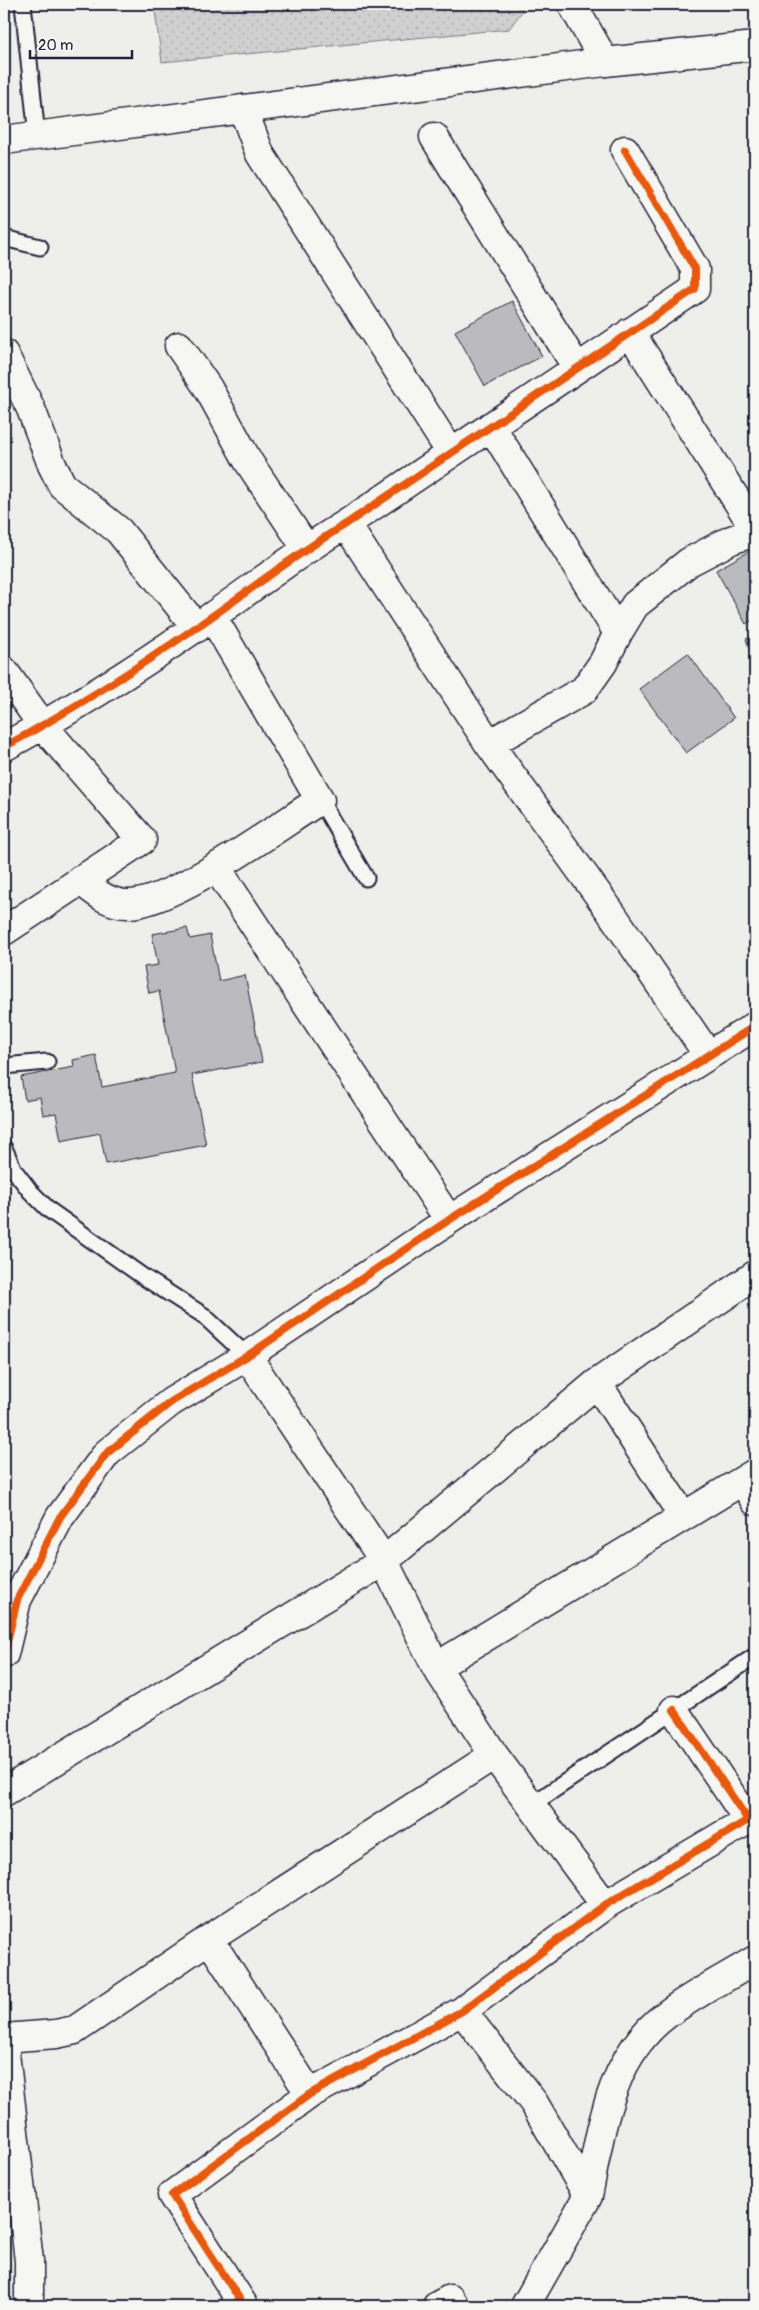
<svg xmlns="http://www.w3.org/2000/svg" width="759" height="2310" viewBox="0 0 759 2310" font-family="Pangolin,sans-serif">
<defs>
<pattern id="park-dots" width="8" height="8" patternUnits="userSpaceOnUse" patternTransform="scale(1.25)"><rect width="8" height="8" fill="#d0d0d1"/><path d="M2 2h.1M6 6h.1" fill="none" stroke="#b2b2b4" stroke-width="1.8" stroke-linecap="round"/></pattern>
</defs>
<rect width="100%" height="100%" fill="#eeeeeb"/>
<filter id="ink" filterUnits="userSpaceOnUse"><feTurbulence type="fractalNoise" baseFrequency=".02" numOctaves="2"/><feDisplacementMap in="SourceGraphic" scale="10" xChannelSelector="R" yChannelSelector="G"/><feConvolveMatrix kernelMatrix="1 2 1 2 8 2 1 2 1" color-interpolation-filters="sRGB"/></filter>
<g filter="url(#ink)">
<path fill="url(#park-dots)" stroke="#797986" d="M154 4H522V11L509 29 162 62Z"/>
<path fill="#bbbbbf" stroke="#22223b" d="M512 301 542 356 485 386 455 331Z
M755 548V619L746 624 716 570Z
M755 636V665L746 639Z
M688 653 734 718 686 753 639 689Z
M187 928 190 939 210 935 219 981 245 975 262 1062 192 1075 206 1145 106 1164 100 1133 61 1141 56 1113 43 1115 40 1097 25 1100 21 1077 74 1067 73 1060 96 1055 102 1087 175 1073 159 991 149 993 144 967 158 965 152 934Z"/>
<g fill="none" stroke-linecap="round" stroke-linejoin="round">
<g stroke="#22223b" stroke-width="19">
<path id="lane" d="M23 4 37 136
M4 238 40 247
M320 800 366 878
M4 1066 47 1062
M4 1148 14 1170 30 1191 49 1210 145 1278 203 1315 247 1356
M531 1805 755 1656"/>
</g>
<g stroke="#22223b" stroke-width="31">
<path id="street" d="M572 4 605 62
M243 109 260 154 451 453
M434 137 577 368
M630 332 755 529
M179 346 208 388 248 461 306 548
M4 354 31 409 52 465 62 485 119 531 197 628
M491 426 618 633
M346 524 489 744 610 911 708 1055
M4 671 43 726 142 840 4 931
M489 744 584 690 603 663 618 633 635 605 689 562 731 540 755 532
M4 747C70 711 136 669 198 626 248 592 294 555 346 524L695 289V269L625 150
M216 867 449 1220
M80 880C95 892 107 903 127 904 170 906 280 825 320 800L212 616
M247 1356 384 1561 436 1667 494 1755 605 1905
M597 1383 683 1516
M743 1481 755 1501
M4 1654 17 1600 60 1517 107 1453 171 1402 247 1356 449 1220 755 1026
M436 1667 755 1473
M4 1792 384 1561 597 1383 755 1275
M209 1939 310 2094
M462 2011 534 2103 588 2196 525 2306
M4 2038 56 2034 75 2030 209 1939 494 1755
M4 2045 29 2261V2306
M588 2196C601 2131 609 2057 667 2014 694 1994 726 1978 755 1960
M244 2306 172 2195 310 2094 462 2011 605 1905 748 1820 674 1710
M437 2306 450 2299 455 2306"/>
</g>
<g stroke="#22223b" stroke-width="31">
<path id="secondary" d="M4 140 605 62 755 46"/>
</g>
<use href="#lane" stroke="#f6f6f2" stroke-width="15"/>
<use href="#street" stroke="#f6f6f2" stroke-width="28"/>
<use href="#secondary" stroke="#f6f6f2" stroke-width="28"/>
<g stroke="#f6f6f2" stroke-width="11">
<path id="cycleway" d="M4 747C70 711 136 669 198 626 248 592 294 555 346 524L695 289V269L625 150
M4 1654 17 1600 60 1517 107 1453 171 1402 247 1356 449 1220 755 1026
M244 2306 172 2195 310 2094 462 2011 605 1905 748 1820 674 1710"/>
</g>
<use href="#cycleway" stroke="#e8590c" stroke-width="8"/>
</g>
</g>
<rect width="759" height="2310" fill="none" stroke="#f6f6f2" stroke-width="20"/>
<rect x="10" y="10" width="739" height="2290" fill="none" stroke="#22223b" stroke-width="2" filter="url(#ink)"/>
<path d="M30 50v8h102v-8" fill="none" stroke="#22223b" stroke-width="2.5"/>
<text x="38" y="50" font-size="15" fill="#22223b" stroke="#f6f6f2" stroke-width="4" paint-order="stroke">20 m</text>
</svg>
